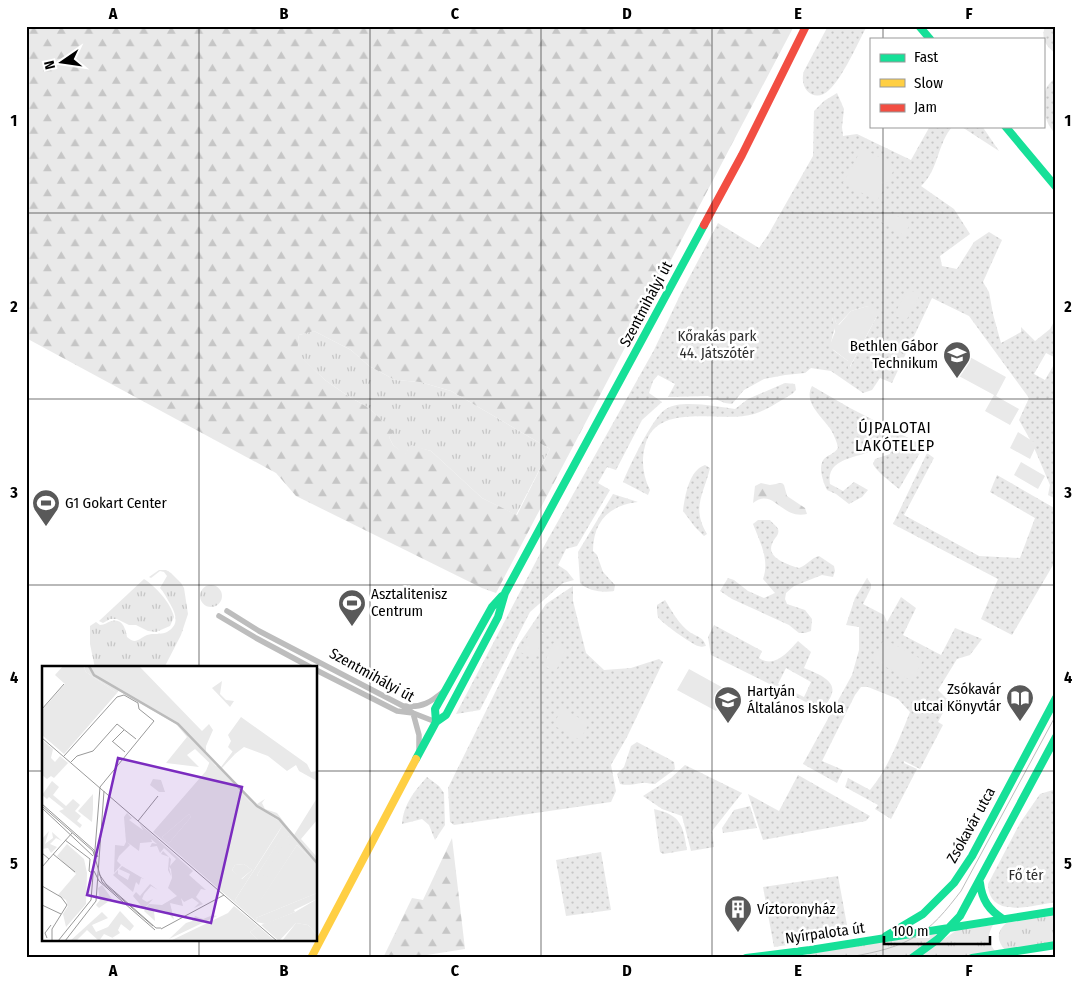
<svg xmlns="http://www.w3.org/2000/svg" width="1082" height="984" viewBox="0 0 1082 984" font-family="'Fira Sans Condensed',sans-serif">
<defs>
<pattern id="grass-tufts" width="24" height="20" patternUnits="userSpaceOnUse" patternTransform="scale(1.25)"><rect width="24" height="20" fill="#e9e9e9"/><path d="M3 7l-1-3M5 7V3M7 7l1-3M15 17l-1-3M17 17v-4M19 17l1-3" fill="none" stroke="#c6c6c6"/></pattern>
<pattern id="forest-firs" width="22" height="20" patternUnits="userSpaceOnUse" patternTransform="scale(1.25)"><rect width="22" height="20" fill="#e9e9e9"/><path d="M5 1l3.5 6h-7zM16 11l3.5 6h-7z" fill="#c6c6c6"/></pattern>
<pattern id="park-dots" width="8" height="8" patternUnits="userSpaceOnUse" patternTransform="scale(1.25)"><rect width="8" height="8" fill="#e9e9e9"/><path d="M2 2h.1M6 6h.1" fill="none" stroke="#c6c6c6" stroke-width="1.8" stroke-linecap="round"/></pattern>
</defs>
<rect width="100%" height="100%" fill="#fff"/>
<path fill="url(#grass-tufts)" d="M314 331 351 350 369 366 395 380 420 382 451 391 550 449 516 515 482 498 431 451 411 446 405 455 393 445 389 437 393 432 369 408 348 396 325 380 296 353 299 335Z
M159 570H166L171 573 181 583 184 588 188 614 181 635 164 668H95L90 644V626L96 622 100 625C105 625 107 622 112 621 122 618 126 629 127 637 136 645 138 639 147 635 153 633 160 635 167 632 181 624 175 612 169 602 166 597 164 592 160 588L167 576 164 572 160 571 151 578 149 577Z
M144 579C156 587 171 603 174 617L170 626 156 632 148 631 136 625H129L117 619H110L103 623 99 621Z
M200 596a11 11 0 1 1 22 0a11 11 0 1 1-22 0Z
M1056 915V942L1005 950C997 941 996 932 1006 923Z
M993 925C987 935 988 943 996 952L958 958H916L957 930Z
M943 932 906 958H802L809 954Z"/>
<path fill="url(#forest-firs)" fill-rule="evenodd" d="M26 26H794L496 593 482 588 296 496 276 473 26 338ZM314 331 351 350 369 366 395 380 420 382 451 391 550 449 517 515 482 498 431 451 411 445 405 454 393 445 389 437 394 432 369 408 348 396 325 380 297 353 299 335Z
M761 483 770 485 782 483 784 485 787 496 805 508 807 514C781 520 774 487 753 503L755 486Z
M452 838 465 949 408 958H383L412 898 423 900Z"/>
<path fill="url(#park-dots)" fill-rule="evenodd" d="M828 26H867C857 44 844 76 829 90 815 104 798 89 804 71Z
M1045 26H1056V54C1045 45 1041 39 1045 26Z
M1056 77V134C1045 125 1040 103 1046 89 1048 84 1052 81 1056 77Z
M837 93 844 109 842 127 843 136 857 134 911 160 930 126H953C937 143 939 170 921 186L954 209 970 234 940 256 942 266 957 269 974 242 989 232 1002 240 983 282 989 292 993 314 1001 343 1021 332V327L1035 341 1050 329 1056 318V358L1046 353 1034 374 1045 380 1056 361V499L1048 495 1050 485 1032 443 1019 420 1029 398 969 316 932 298 892 383 880 378 872 390 863 393 831 371 811 368 805 373 785 375 764 379 744 390 732 404 725 403 708 396 668 397 675 384 658 375 653 381 649 393 662 402 642 420 616 470 607 467 598 483 610 490 577 546 566 549 558 565 567 571 574 580 563 583 530 612 480 710 456 714 543 548 654 350 681 293 718 223 759 248 768 235 813 156 814 111 824 101ZM868 306 877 316 850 367 848 361 833 350 831 342 835 327 832 318 834 316 836 323 838 325 851 311Z
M960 126H982L999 151 965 129Z
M785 383 795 384 796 390 792 394C780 401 767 410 754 414 722 424 656 400 645 446 641 461 643 476 650 490L648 495 623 482C629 467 653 416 666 409 682 399 717 407 735 409L748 399Z
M812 386 850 408 924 446 899 489C892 483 876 471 873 464L875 459 890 454V451L895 445V441L889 436 883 437C882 440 880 445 878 447 864 459 825 455 830 484L843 491 854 482 868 490 862 497 849 504 836 494 827 490C823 482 817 465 825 458 830 454 834 454 838 448 837 442 834 435 831 430 822 416 803 403 812 386Z
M927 453 934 458 904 515 979 556 1020 558 1035 518 990 492 997 475 1056 509V560L1012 635 981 619 998 579 893 524Z
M705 465 710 468C704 494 691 507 707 534L704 536 695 527 683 511C685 496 689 470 705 465Z
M613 494 638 502C609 505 593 522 593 551L597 555 603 572 615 585 614 591C603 593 588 591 580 583L578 552Z
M758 520H770C772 523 777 526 778 529 780 535 774 538 772 544 766 558 789 565 799 568 807 565 811 558 819 556L834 566 835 571 833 577 822 575 794 586 786 593 785 599 787 604 805 610 812 619 811 631 805 633H799L789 625 732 599 720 591 728 578 734 580 748 591 764 598 775 593 763 579C770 560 760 542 753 524Z
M867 578 871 584V588L863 604 884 615 887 622 901 597 916 608 903 635 941 655 955 628 982 639 970 655 957 659 938 690 949 701 938 722 943 725 920 769 904 761V763L917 769 891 819 875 809 878 805 845 787 848 778 870 790C889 767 899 739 910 712L898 699 868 687H861L855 695 822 761 843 770 837 783 803 764 852 675 859 650V627L846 625 855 598Z
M573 586V601L586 653 604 670 631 668 659 659 663 662 627 737 611 765 616 791 611 802 454 825 450 822 448 788 519 644 546 604Z
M665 600C672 611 679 625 691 633 698 637 703 637 706 646 701 647 702 647 698 646 692 644 660 622 658 617 657 614 657 609 657 605Z
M714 625 762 651 759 658C774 669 788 652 798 641L811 652 804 668C813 672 836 679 832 693 831 698 827 703 824 707L818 708 711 655 708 637ZM786 668 811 682 804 697 778 684Z
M637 742 669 759 674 762 675 769 655 784C651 784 645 782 642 783 635 784 627 786 620 784L617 774 624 767 631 746Z
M685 765 742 793 712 831 714 847 691 851 682 816 662 809 643 796 671 778Z
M798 775 870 816 866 821 763 840 748 794 779 811Z
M427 777 439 786 444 793 445 825 435 840 429 825 422 819 402 824C403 805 415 790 427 777Z
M1056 789V902C1033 905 989 920 988 884L1020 823 1040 794Z
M750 806 757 828 723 833 722 828 734 810Z
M654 809C681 815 683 825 687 850L663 854 660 852Z
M601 852 611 910 566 916 556 860Z
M838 876 849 936 774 947 763 887Z"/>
<path fill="#e9e9e9" d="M862 148 896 166 877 201 843 183Z
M887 211 911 223 904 235 881 222Z
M908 289 920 295 906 321 894 315Z
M868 306C874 307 878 310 877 316L848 370V361L831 348V342L835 332 832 317 834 315 836 323 839 325 851 311Z
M968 356 1006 377 996 396 1019 409 1010 425 985 411 994 395 957 375Z
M1018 432 1037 444 1030 459 1010 448Z
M1021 462 1045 476 1038 489 1014 475Z
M532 628 545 634 534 659 520 652Z
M884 639 923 660 912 681 873 660Z
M553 643 566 649 556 671 543 666Z
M689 669 727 690 716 711 677 690Z
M562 709 589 723 580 740 553 725Z"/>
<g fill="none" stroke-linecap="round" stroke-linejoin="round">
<path stroke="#bdbdbd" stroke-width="5.5" d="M227 611 259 631 403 706 413 713
M219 616 256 638 312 668
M316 670 397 711 413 713 436 722
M405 706C422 708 431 702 444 691
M413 713 419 735V753"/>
<path stroke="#16e098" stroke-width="8" d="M919 26 930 39
M1005 126 1056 187
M436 722 435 709 492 607 502 596
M416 759 436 722 446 715 498 617 505 593 704 225
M980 883C982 900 989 910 1003 919
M886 936 923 914 954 883 972 856 1056 698
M746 958 810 950 1056 911
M912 958 938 939 960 916 1056 737
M972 958 1056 945"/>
<path stroke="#ffcf43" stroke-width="8" d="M311 958 416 759"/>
<path stroke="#f24e42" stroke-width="8" d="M704 225 742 155 806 26"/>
<path stroke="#bdbdbd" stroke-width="1" d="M844 958C866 954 891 950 911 939 932 929 947 909 961 891L1056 715"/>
</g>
<path fill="none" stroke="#000" stroke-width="1" stroke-opacity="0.55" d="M199 26V668M370 26V958M541 26V958M712 26V958M883 26V39M883 126V958M26 213H1056M26 399H1056M26 585H1056M26 771H44M316 771H1056M199 940V958"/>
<defs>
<g id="school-pin" transform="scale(1.4375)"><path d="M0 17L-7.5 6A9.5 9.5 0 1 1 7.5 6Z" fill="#595959" stroke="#fff"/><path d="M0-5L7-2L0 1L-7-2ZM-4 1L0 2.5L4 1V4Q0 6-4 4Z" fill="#fff"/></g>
<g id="stadium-pin" transform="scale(1.4375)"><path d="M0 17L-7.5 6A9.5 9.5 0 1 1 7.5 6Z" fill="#595959" stroke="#fff"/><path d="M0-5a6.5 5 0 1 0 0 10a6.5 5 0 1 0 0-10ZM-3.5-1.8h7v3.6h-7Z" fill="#fff"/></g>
<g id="library-pin" transform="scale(1.4375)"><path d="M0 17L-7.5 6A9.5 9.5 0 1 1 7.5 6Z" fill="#595959" stroke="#fff"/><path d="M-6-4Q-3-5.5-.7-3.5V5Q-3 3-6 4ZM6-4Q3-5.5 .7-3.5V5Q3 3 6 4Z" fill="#fff"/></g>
<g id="building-pin" transform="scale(1.4375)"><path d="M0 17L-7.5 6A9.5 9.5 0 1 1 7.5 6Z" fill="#595959" stroke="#fff"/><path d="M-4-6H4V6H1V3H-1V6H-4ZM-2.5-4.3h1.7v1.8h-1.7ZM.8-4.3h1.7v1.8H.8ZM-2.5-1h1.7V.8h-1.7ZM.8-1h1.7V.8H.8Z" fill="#fff"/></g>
</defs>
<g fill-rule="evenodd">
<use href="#school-pin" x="957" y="355"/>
<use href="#stadium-pin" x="46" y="503"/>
<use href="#stadium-pin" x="352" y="603"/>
<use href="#library-pin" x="1020" y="698"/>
<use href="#school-pin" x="728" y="700"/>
<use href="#building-pin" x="738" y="909"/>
</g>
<g text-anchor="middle" stroke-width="5" stroke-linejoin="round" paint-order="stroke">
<g font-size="15" fill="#000" stroke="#fff">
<text transform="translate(646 304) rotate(-62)" y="5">Szentmihályi út</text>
<text transform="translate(372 675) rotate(29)" y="5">Szentmihályi út</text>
<text transform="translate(971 825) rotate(-61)" y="5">Zsókavár utca</text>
<text transform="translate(825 933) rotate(-8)" y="5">Nyírpalota út</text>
</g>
<g font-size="15" fill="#2e2e2e" stroke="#fff">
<text x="717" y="341">Kőrakás park<tspan x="717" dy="17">44. Játszótér</tspan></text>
<text x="1026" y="880">Fő tér</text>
</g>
<g font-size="15" fill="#000" stroke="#fff" text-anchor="start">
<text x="938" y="351" text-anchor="end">Bethlen Gábor<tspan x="938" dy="17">Technikum</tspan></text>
<text x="65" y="508">G1 Gokart Center</text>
<text x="371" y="599">Asztalitenisz<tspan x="371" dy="17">Centrum</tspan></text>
<text x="1001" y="694" text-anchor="end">Zsókavár<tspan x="1001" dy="17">utcai Könyvtár</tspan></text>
<text x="747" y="696">Hartyán<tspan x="747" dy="17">Általános Iskola</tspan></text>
<text x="757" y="914">Víztoronyház</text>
</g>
<g font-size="16" letter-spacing="1" fill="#000" stroke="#fff">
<text x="895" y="433">ÚJPALOTAI<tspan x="895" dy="18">LAKÓTELEP</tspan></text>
</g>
</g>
<g transform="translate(42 666)">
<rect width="275" height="275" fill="#fff"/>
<path d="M78 22 136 57 174 100 179 101 191 85 193 88 180 102 181 105 215 138 223 133 220 137 223 143 235 147 252 169 275 132V154L259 173 274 190 275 198 255 179 209 249 193 234 236 167 240 160 237 155 207 135 153 83 145 89 157 101 124 97 145 71 134 58 77 25ZM243 166 247 170 215 210V209ZM111 113 119 114 123 126H117L108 119ZM147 148 149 151 127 177 120 171ZM202 198 210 204 199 213 190 204 193 199ZM275 227V233L252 244 253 246 223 258 215 256 214 252ZM192 240 216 260 208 266 217 275H128L186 247ZM254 257 266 259 275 269V275H240Z" fill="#e9e9e9" fill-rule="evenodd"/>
<path d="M45 0H97L160 65 167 58 171 64 164 80V88L136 57 78 23 75 27 44 6 42 2ZM180 15 178 28 184 34 192 35 188 41 170 22ZM199 51 265 98 269 106 275 105V115L257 105 254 99 245 105 226 90 202 81 193 88 186 81 189 75 186 69ZM168 95 207 135 237 155 255 179 275 198V227L214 252 215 256 111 166 164 105ZM147 148 149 151 127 177 120 171ZM240 160 243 165 215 209 220 212 247 170 250 174 223 215 224 219 251 175 255 179 209 248 193 234ZM202 198 210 204 200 213 190 204 193 199ZM275 233V269L266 259 254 257 237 275 219 259 253 246ZM216 260 233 275H217L208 266Z" fill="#e9e9e9" fill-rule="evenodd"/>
<path d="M70 0H84L93 9 81 22 75 19 77 12 72 11 69 15 61 11Z" fill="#e9e9e9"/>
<path d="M21 0H41L44 6 75 27 22 88 0 69V44L23 18 13 9Z" fill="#e9e9e9"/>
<path d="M10 115 17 121 11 129 24 140 31 133 38 139 33 145 39 150 35 155 40 159 38 162 17 145 22 143 7 131 5 133 0 129ZM51 128V143L50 156 36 145ZM85 147 90 152 87 154 101 164 97 157 151 205 147 209 164 224 159 223 154 231 161 238 152 242 157 237 150 232 142 236 139 232 141 240 128 237 132 254 124 245 116 244 112 245 113 255 102 245 107 238 120 239 135 230 126 222 130 212 129 203 127 201 129 210 126 204 127 191 119 188 121 185 129 193 128 200 134 193 122 182 118 187 115 180 108 181 110 177 115 178 109 173 110 176 98 177 97 185 85 176 88 179 77 190 75 195 79 199 72 207 73 179 82 180 84 176 82 151ZM200 157 213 169 209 176 195 162ZM7 165 3 178 11 172 10 166 20 175 14 172 8 178 15 181 9 187 6 182 0 183V173ZM25 178 42 193 45 207 44 238 24 261 21 248 26 240 24 234 16 229 34 208 15 190ZM80 200 102 213 99 212 97 219 94 216 91 226 71 209 76 204V208L86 214 88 208 77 203ZM108 218 116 224 109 220 102 228 100 233 105 236 111 233 102 243 91 230 94 226 98 230ZM60 219 70 233 57 242 54 239 58 234 56 222ZM78 245 92 260 88 265 79 258 76 264 78 267 70 272 73 273 62 268 57 275 45 264 34 275H28L60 246 66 252 50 259 54 266 66 261ZM171 249 175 250 127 273 144 257 150 255 153 250 161 253Z" fill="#e9e9e9"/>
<path d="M0 74 11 83 9 92 13 96 18 90 26 97 12 112 9 110 5 113 0 109Z" fill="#e9e9e9"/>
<path fill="none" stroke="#bbb" stroke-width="2.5" d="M47 0 52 9 136 58 215 140 237 153 275 197"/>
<path fill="none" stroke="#999" stroke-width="1" d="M0 43 22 18M0 72 235 275M70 75 83 86M71 75 82 64M22 90 75 31 82 29 96 37 97 43 112 55 58 121M29 96 35 90 51 85 75 58 94 73M0 138 52 184 56 191M0 140 51 185 60 216 111 260M0 142 51 190M96 155 116 130M23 174 48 193 47 205 50 207M0 187 7 193 0 201M11 188 33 206M7 193 30 167M52 205 57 215 113 264M57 208 64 218 114 262H119M0 220 19 231 25 239 10 263V275M0 239 19 248M119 263 182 229M5 272 3 267 9 259M16 275 49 234 58 121M23 275 54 235 62 125"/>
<path fill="#7b2cbf" fill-opacity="0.15" stroke="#7b2cbf" stroke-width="2.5" d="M76 92 200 121 169 257 45 229Z"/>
<rect width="275" height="275" fill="none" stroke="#000" stroke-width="2.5"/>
</g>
<rect width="1082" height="984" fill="none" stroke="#ffffff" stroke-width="55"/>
<rect x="870" y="38" width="175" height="90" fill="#ffffff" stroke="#999999"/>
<rect x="880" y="54" width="25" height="8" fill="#16e098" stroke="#999999"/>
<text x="914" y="62" font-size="15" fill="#000000">Fast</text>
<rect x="880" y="79" width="25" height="8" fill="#ffcf43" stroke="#999999"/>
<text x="914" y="88" font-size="15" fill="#000000">Slow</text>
<rect x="880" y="104" width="25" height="8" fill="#f24e42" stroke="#999999"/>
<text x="914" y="112" font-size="15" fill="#000000">Jam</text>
<g transform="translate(62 62) rotate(257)" stroke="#ffffff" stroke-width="4" paint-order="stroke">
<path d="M0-4L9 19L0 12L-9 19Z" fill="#000000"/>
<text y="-8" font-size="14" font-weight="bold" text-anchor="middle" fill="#000000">N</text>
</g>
<path d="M884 936v8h106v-8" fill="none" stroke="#000000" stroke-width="2.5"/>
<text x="892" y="936" font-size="15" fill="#000000" stroke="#ffffff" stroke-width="4" paint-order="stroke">100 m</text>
<rect x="28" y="28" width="1026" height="928" fill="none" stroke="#000" stroke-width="2"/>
<g font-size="16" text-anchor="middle" font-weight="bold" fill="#000">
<text x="113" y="19">A</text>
<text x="284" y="19">B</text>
<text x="455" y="19">C</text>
<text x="627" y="19">D</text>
<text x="798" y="19">E</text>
<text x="969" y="19">F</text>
<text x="14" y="126">1</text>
<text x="1068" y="126">1</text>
<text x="14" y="312">2</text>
<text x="1068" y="312">2</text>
<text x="14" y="498">3</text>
<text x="1068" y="498">3</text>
<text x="14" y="683">4</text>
<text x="1068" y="683">4</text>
<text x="14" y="869">5</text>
<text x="1068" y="869">5</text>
<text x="113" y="976">A</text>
<text x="284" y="976">B</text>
<text x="455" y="976">C</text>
<text x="627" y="976">D</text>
<text x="798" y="976">E</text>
<text x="969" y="976">F</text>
</g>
</svg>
